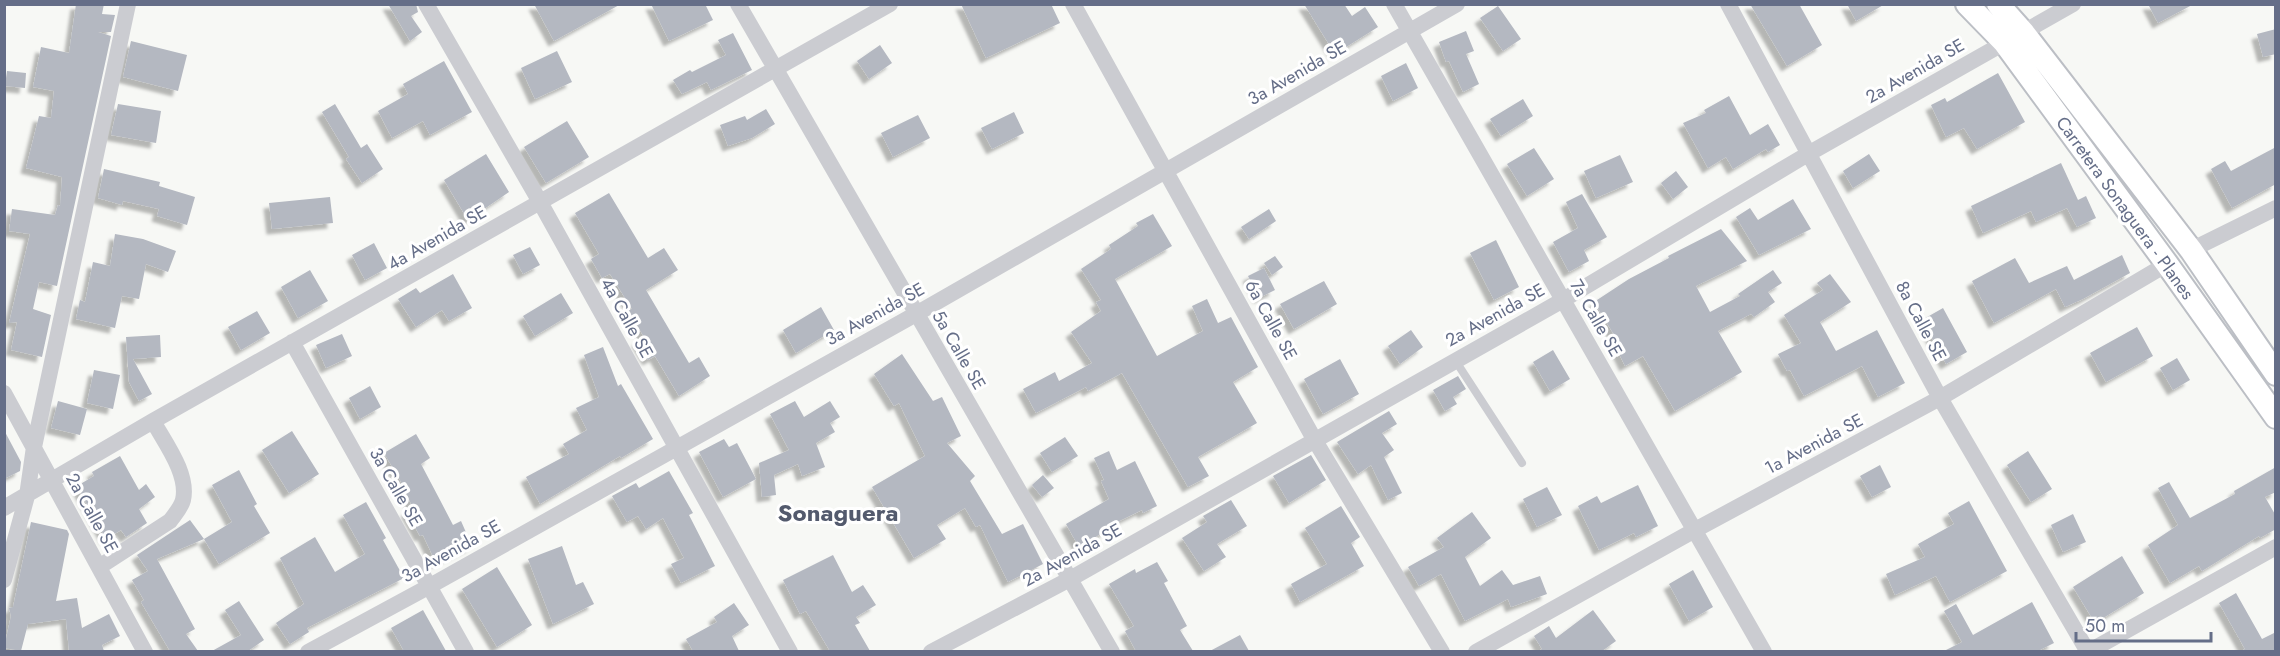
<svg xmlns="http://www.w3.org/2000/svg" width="2280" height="656" viewBox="0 0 2280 656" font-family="Jost,sans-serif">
<defs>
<filter id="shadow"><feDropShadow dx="-5.5" dy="5.5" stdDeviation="1.5" flood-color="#0004"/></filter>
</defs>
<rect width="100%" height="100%" fill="#f7f8f5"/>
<path fill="#b4b8c1" filter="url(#shadow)" d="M76 4H104L102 14 115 15 111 32H98L111 36 57 286 39 282 33 309 51 315 42 357 11 350 17 322 9 323 30 234 9 231 12 209 55 215 58 205 60 206 62 177 26 168 39 116 51 118 54 91 33 87 41 47 69 53Z
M388 4H416L418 12 411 16 422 32 410 41Z
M534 4H621L554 41Z
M651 4H705L713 20 669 41Z
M961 4H1051L1060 23 986 58Z
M1304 4H1344L1352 16 1365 7 1378 27 1335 54Z
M1750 4H1799L1822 45 1787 66Z
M1847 4H1885L1856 21Z
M2148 4H2194L2158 23Z
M1498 6 1521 39 1503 51 1480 18Z
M2276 29V54L2263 57 2257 34Z
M1466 31 1474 51 1466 54 1479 84 1463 92 1449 61 1446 62 1439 42Z
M733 33 752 70 711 90 707 82 682 94 673 80 690 70 692 72 726 55 718 40Z
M131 41 187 55 178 91 123 77Z
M880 45 892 63 869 79 857 61Z
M557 51 572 82 535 99 521 68Z
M444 61 472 112 430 135 423 121 392 138 378 111 408 94 403 84Z
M1406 63 1418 88 1393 101 1381 76Z
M7 71 26 73 25 88 5 86Z
M1998 73 2025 122 1977 149 1964 128 1946 137 1931 105 1945 98 1947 102Z
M1729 96 1750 135 1768 124 1780 145 1768 152 1766 149 1733 169 1726 157 1708 168 1683 123 1706 113 1704 110Z
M1523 99 1533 116 1501 136 1490 119Z
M118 104 161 111 156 143 111 135Z
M335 104 361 148 367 144 383 169 362 183 346 159 349 157 322 112Z
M766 109 775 124 752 138 728 146 720 125 745 116 747 120Z
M1014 112 1024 133 992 149 981 128Z
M918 115 930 138 893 157 881 133Z
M567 121 589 157 546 183 524 147Z
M2276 147V184L2232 208 2211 169 2225 161 2231 171Z
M1534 148 1554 179 1527 196 1507 164Z
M486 154 509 192 468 220 444 180Z
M1869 154 1880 171 1853 188 1843 171Z
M1620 155 1633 182 1596 198 1584 171Z
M2061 163 2078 200 2086 196 2096 218 2077 227 2067 208 2036 222 2031 211 1983 233 1971 206Z
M104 169 160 182 159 186 195 197 187 225 157 216 159 209 123 201 122 205 98 198Z
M1676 171 1688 187 1673 199 1661 183Z
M609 193 648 258 664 248 678 270 646 290 689 363 699 357 710 376 679 396 655 356 648 360 637 341 644 337 628 310 632 309 610 274 602 278 591 259 599 254 575 213Z
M1582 194 1607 237 1584 250 1589 261 1569 272 1553 242 1578 228 1566 202Z
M330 197 333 223 272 229 269 203Z
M1793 199 1811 229 1759 255 1736 217 1750 208 1758 220Z
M1269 209 1276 221 1249 239 1241 227Z
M1153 214 1172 246 1115 279 1157 356 1203 331 1192 306 1207 299 1218 323 1231 317 1258 367 1233 382 1257 423 1198 457 1209 476 1188 487 1122 373 1088 391 1086 387 1036 413 1023 389 1055 372 1059 381 1092 363 1071 332 1101 311 1096 302 1101 300 1081 269 1111 249 1109 245 1138 226 1136 223Z
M1721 229 1747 261 1696 286 1710 312 1740 296 1738 294 1773 270 1782 283 1768 292 1775 302 1754 317 1751 314 1718 331 1742 372 1675 411 1643 356 1625 366 1614 343 1618 341 1594 302 1629 279 1669 258 1668 256Z
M115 234 143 239 176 251 168 272 146 264 139 299 122 296 115 328 76 319 80 300 85 302 93 262 110 266Z
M1496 240 1519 287 1494 300 1470 253Z
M374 243 387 268 365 280 352 255Z
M530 247 540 265 523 274 513 255Z
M2122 255 2130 273 2083 299 2065 307 2056 289 1994 323 1972 281 2015 258 2029 283 2067 266 2074 280Z
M1275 256 1283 267 1272 275 1264 263Z
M1264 268 1275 290 1259 298 1248 276Z
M310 270 328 301 298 318 281 287Z
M453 274 472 308 449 321 442 310 416 327 398 299 416 288 420 293Z
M1830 274 1851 302 1820 322 1836 351 1877 330 1905 383 1878 397 1862 366 1804 396 1790 370 1787 371 1778 354 1801 343 1784 315 1823 290 1817 283Z
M1324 281 1337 304 1294 329 1280 304Z
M561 293 573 313 535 336 523 316Z
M821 307 834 330 796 353 783 330Z
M1943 308 1967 352 1946 364 1922 320Z
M257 311 270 333 241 350 228 327Z
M2137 327 2153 356 2106 382 2090 353Z
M1411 330 1423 347 1400 364 1388 346Z
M342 334 352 356 326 368 316 345Z
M160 335 161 357 133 359 152 394 139 401 129 382 126 337Z
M603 347 618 386 621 384 653 439 621 458 620 456 540 504 526 477 569 454 563 444 587 430 576 408 599 397 584 355Z
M1553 350 1570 379 1550 391 1533 362Z
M902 354 933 401 942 397 961 436 947 443 975 476 970 481 1002 534 1023 524 1043 564 1008 582 980 525 976 527 965 508 937 525 946 539 914 558 872 487 925 456 899 403 894 406 874 374Z
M2177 358 2190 380 2173 390 2160 368Z
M1340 359 1359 394 1323 414 1304 379Z
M94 370 120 375 113 409 87 403Z
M1458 376 1466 389 1453 397 1457 404 1445 411 1433 390Z
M370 386 381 407 360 419 349 398Z
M58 401 87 409 80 435 51 428Z
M795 401 804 417 830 401 840 417 830 423 835 432 816 443 825 467 802 476 798 464 774 475 776 495 762 497 759 463 789 450 770 414Z
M1389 411 1397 424 1382 433 1394 450 1384 457 1402 493 1388 500 1371 465 1358 474 1337 442Z
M4 430 21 462 20 471 4 479Z
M292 431 319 474 289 493 262 450Z
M416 434 430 458 421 464 440 500 453 525 461 521 472 546 436 563 423 535 420 536 406 511 413 508 400 480 384 453Z
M1065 437 1078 456 1052 472 1040 453Z
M724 439 729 447 737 443 756 479 723 497 699 452Z
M1109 451 1117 470 1135 461 1157 506 1143 513 1142 510 1111 525 1112 527 1079 547 1066 524 1109 499 1101 481 1104 480 1094 458Z
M2028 451 2052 489 2031 502 2007 465Z
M1311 455 1326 480 1289 503 1273 476Z
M120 456 139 490 146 484 155 497 139 509 147 523 126 537 121 530 106 539 77 486 94 476 92 472Z
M1880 465 1891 487 1872 497 1860 476Z
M2276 467V492L2265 497 2276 516V529L2260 538 2259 536 2202 571 2199 566 2170 583 2148 545 2178 525 2158 488 2169 482 2190 518 2235 494 2234 491Z
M239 470 257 504 254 506 270 533 219 564 204 539 232 522 212 485Z
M669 471 693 513 689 515 715 566 681 583 671 564 684 558 663 518 646 529 638 516 627 522 612 496 636 483 639 488Z
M1043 475 1054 488 1042 497 1032 485Z
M1638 485 1658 526 1636 537 1634 533 1599 550 1578 506 1597 496 1601 503Z
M1547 487 1562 515 1537 527 1523 499Z
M1231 500 1247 526 1217 544 1226 557 1204 571 1182 538 1207 522 1203 516Z
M1969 501 2007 571 1950 602 1936 576 1895 595 1886 574 1925 557 1918 544 1954 524 1948 513Z
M366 502 386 538 383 540 404 578 307 628 309 632 290 644 276 623 304 604 280 558 315 537 335 572 365 554 343 515Z
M1341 506 1360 537 1351 543 1364 566 1300 602 1291 584 1327 564 1305 528Z
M1472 512 1491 538 1465 557 1480 586 1502 570 1513 585 1540 576 1547 594 1511 607 1508 599 1465 621 1441 574 1419 586 1408 567 1444 547 1437 538Z
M2073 514 2086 542 2063 552 2051 525Z
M190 520 204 539 157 559 195 629 186 634 198 651H170L141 602 144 600 132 580 148 571 137 555Z
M31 522 67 530 69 534 56 601 77 598 82 628 109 614 120 636 102 645 104 651H69L66 619 28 624 21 651 4 648 11 616 9 608 13 607Z
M562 546 576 585 583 582 594 604 553 624 528 559Z
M833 555 852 592 863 585 876 605 856 617 860 623 855 625 870 651H830L806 611 800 614 783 580Z
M2122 556 2144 593 2095 623 2073 587Z
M1157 562 1168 581 1164 583 1187 626 1180 630 1193 651H1136L1125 631 1134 626 1109 584 1135 569 1136 573Z
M497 567 532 625 497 647 462 589Z
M1693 570 1713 607 1689 621 1669 584Z
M2236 593 2262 639 2276 632V651H2241L2245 649 2219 603Z
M239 601 264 640 248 651H212L241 635 225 610Z
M2032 602 2054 643 2038 651H1944L1962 642 1944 611 1956 604 1973 635Z
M734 603 749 625 732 636 739 651H693L686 639 717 622 714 617Z
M423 610 446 651H404L391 628Z
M1593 610 1616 641 1602 651H1538L1542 649 1534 636 1549 626 1556 638Z
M1240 635 1249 651H1210Z"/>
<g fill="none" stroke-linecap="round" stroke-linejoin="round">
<g stroke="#bcbfc5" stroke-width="26">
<path id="secondary" d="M1967 4 2004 42 2167 264 2276 417
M1998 4 2023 32 2191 250 2276 374"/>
</g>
<path stroke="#cbccd1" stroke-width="8" d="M1455 360 1522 463"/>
<path stroke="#cbccd1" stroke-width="16" d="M426 4 540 202 790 652
M738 4 1112 652
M1073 4 1314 439 1442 652
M1394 4 1764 652
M1728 4 1940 398 2088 652 2276 547
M2191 250 2276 208
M292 342 466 652
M4 393 145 652
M4 508 153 421 890 4
M99 567 170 521C175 514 181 508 183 500 189 474 165 443 153 421
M4 580 27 496 34 447 128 4
M308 652 430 586 916 314 1457 4
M931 652 1070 579 1563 300 1808 154 2073 4
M1476 652 1695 530 1940 398 2167 264"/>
<use href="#secondary" stroke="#fff" stroke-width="22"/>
</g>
<g text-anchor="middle" stroke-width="6" stroke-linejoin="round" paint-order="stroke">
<g font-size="18" fill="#656e88" stroke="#fff">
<text transform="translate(1915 71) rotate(-30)" y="6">2a Avenida SE</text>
<text transform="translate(1297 73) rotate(-30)" y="6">3a Avenida SE</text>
<text transform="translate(2125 208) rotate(54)" y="6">Carretera Sonaguera - Planes</text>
<text transform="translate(437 238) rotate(-30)" y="6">4a Avenida SE</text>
<text transform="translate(875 314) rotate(-29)" y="6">3a Avenida SE</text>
<text transform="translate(1495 315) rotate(-29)" y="6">2a Avenida SE</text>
<text transform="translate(627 318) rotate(61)" y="6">4a Calle SE</text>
<text transform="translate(1596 318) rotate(60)" y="6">7a Calle SE</text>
<text transform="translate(1271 320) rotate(61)" y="6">6a Calle SE</text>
<text transform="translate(1921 321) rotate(62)" y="6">8a Calle SE</text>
<text transform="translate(959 350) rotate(60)" y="6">5a Calle SE</text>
<text transform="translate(1814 444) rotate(-28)" y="6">1a Avenida SE</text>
<text transform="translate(396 487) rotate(60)" y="6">3a Calle SE</text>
<text transform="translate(92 513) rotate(61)" y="6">2a Calle SE</text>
<text transform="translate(451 551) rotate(-29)" y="6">3a Avenida SE</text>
<text transform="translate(1072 555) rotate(-29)" y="6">2a Avenida SE</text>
</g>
<g font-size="24" font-weight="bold" fill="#535a6d" stroke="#fff">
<text x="838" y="521">Sonaguera</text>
</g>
</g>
<rect width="2280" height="656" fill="none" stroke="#656e88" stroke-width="12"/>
<path d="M2076 632v9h135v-9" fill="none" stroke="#656e88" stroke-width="3"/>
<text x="2085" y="632" font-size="18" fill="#656e88" stroke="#ffffff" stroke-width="4.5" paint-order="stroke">50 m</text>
</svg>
